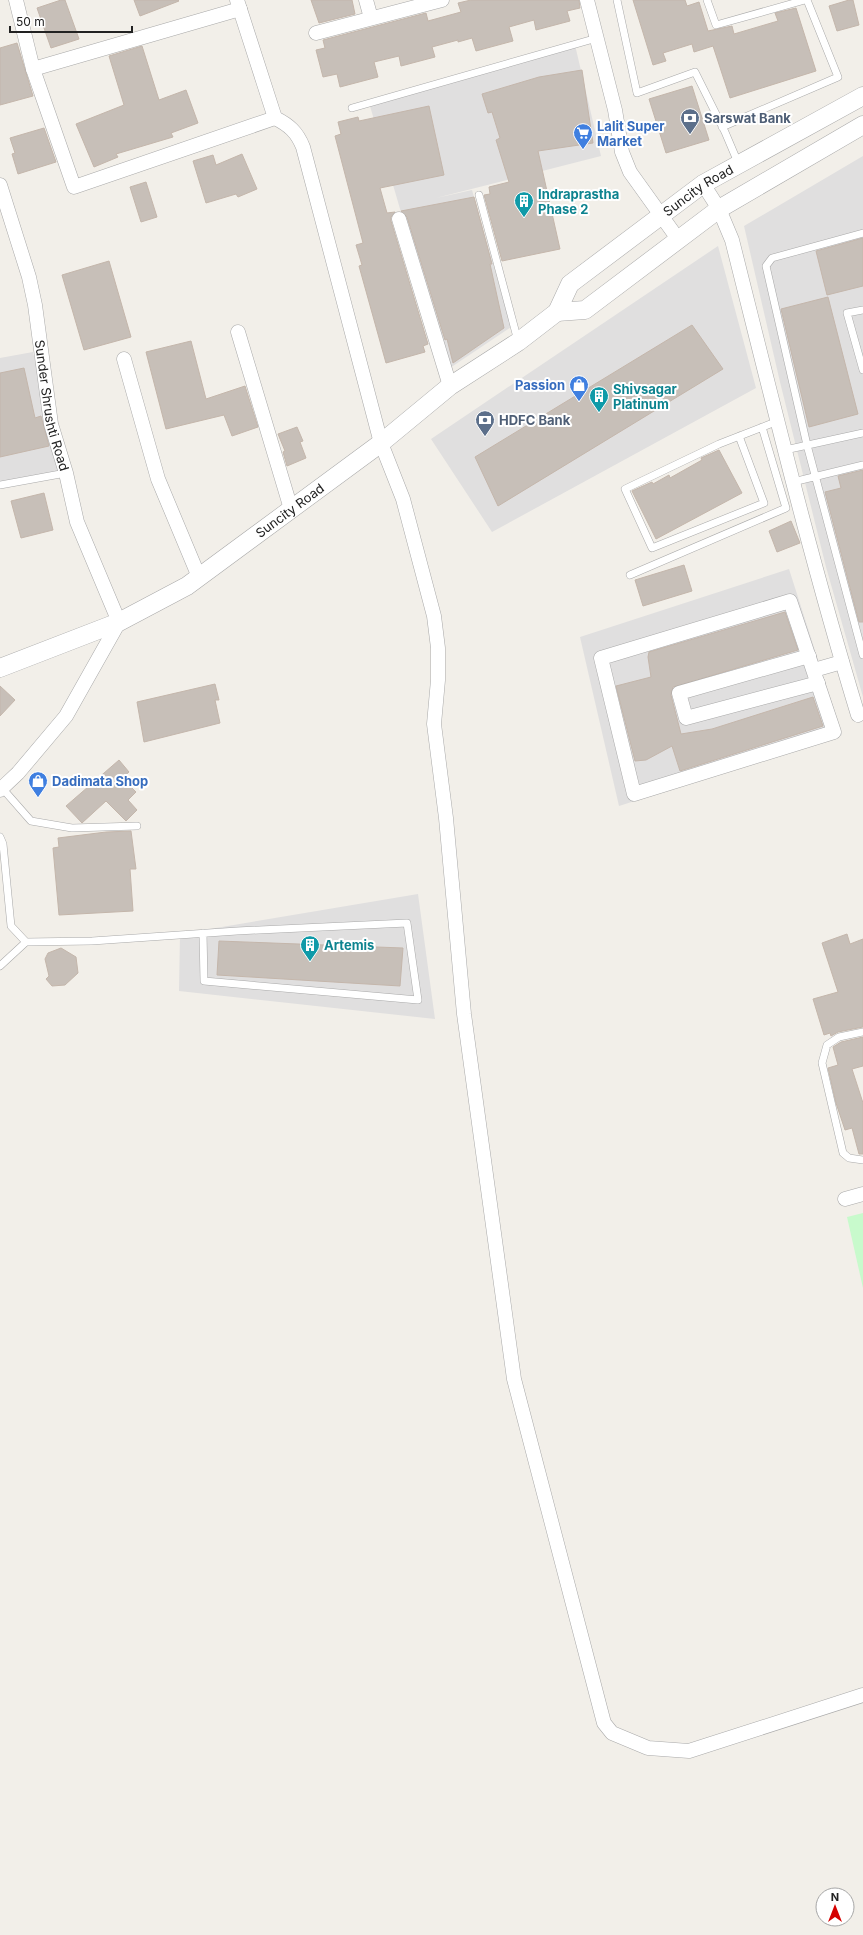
<svg xmlns="http://www.w3.org/2000/svg" width="863" height="1935" viewBox="0 0 863 1935" font-family="Inter,sans-serif">
<rect width="100%" height="100%" fill="#f2efe9"/>
<path fill="#e0dfdf" d="M575 45 601 156 436 198 472 190 511 327 447 370 370 106Z
M863 156V697L826 567 780 382 744 226Z
M718 246 756 388 492 532 431 439Z
M33 352 61 471 0 486V358Z
M789 569 842 735 619 806 580 637Z
M418 894 435 1019 179 991 180 934Z"/>
<path fill="#c8facc" d="M863 1213V1288L847 1217Z"/>
<path fill="#c7bfb8" stroke="#c4b6ab" d="M61 0H65L79 39 51 48 37 8Z
M134 0H178L179 1 140 16Z
M311 0H352L355 14 319 23Z
M471 0H579L580 8 567 11 570 21 536 30 534 20 509 27 513 41 476 51 472 38 458 42V40L432 47 435 57 401 66 399 56 374 62 378 77 340 87 337 74 323 77 316 50 325 48 323 40 426 13 428 21 461 12 458 3Z
M633 0H685L687 6 699 2 708 31 732 26 734 34 778 21 775 13 796 8 816 71 730 98 713 46 694 52 692 44 663 53 666 61 653 65Z
M849 0H853L859 25 837 31 829 6Z
M17 43 33 96 0 105V48Z
M142 46 159 100 186 90 198 123 171 133 173 137 116 154 118 157 94 167 76 124 124 105 109 56Z
M582 70 593 143 538 151 560 249 502 261 484 195 490 194 489 187 509 182 496 140 500 138 492 112 488 113 482 94 539 77Z
M692 86 709 140 666 153 649 99Z
M429 106 444 175 380 188 387 213 395 212 391 217V221L428 344 423 346 425 352 386 363 359 266 362 265 356 245 363 243 335 136 341 134 338 122 358 117 359 121Z
M44 128 56 162 18 174 12 154 15 153 10 138Z
M242 154 257 189 238 197 236 194 206 203 193 161 213 155 216 165Z
M146 182 157 217 141 222 130 187Z
M474 197 492 264H490L504 328 453 363 447 339 445 340 407 217 401 211Z
M863 238V286L827 295 816 251Z
M109 261 131 337 84 350 62 275Z
M828 297 858 414 809 427 781 309Z
M692 325 723 369 498 506 475 457Z
M191 341 206 399 245 386 258 427 232 436 224 415 166 429 146 352Z
M24 368 35 418 41 416 49 446 0 457V373Z
M297 427 303 441 300 442 306 458 287 466 283 452 285 451 278 434Z
M719 450 742 493 656 539 632 491 652 482 653 484 669 475 670 478 702 460 701 458Z
M863 470V622H859L825 492 841 488 838 476Z
M44 493 53 530 21 538 11 501Z
M791 521 800 543 777 552 769 531Z
M684 565 692 591 643 606 635 580Z
M785 612 798 650 673 687 671 695 681 734 712 729 813 697 823 726 680 771 672 746 646 760 635 761 616 686 651 677 648 657 649 652Z
M215 684 219 700H215L220 723 144 742 137 702Z
M0 686 15 700 0 716Z
M119 760 129 772 122 778 136 792 128 800 137 810 126 821 106 801 82 823 66 806Z
M131 831 136 869H130L133 911 59 915 53 848 59 847 58 838 106 832Z
M847 934 850 944 863 939V1027L838 1032 831 1036 830 1033 824 1035 813 999 838 992 822 943Z
M219 941 403 948 400 986 217 975Z
M61 948 76 957 78 973 65 985 52 986 46 979 49 976 45 959 48 953Z
M863 1037V1066L852 1069 863 1103V1154H859L852 1128 845 1130 836 1103 828 1068 838 1065 833 1047 841 1042Z"/>
<g fill="none" stroke-linecap="round" stroke-linejoin="round">
<g stroke="#a9a9a9" stroke-width="8">
<path id="service" d="M617 0 637 93 695 72 725 132 739 165
M707 0 716 25 805 0
M352 108 597 38
M722 127 838 77 807 0
M479 195 518 341
M863 233 772 258 766 266 807 445 863 655
M863 310 847 313 863 370
M739 436 764 503 652 548 625 489 719 444 778 421
M785 450 863 433
M793 482 863 465
M0 485 66 473
M630 575 786 508 762 427
M2 788 31 821 72 828 137 826
M0 837 3 844 11 926 26 942 92 941 237 931 407 923 418 1000 204 981 203 933
M0 966 26 942
M863 1032 839 1037 827 1045 822 1063 843 1153 849 1158 863 1160"/>
</g>
<g stroke="#a9a9a9" stroke-width="15">
<g id="minor">
<path d="M16 0 33 69 74 187 275 118C289 125 297 132 303 147L381 443 403 499 434 616 438 648V680L434 724 446 818 464 1014 514 1379 604 1723 612 1733 648 1748 689 1751 863 1695"/>
<path d="M237 0 275 118"/>
<path d="M366 0 371 18"/>
<path d="M587 0 615 110 622 152 630 172 678 239"/>
<path d="M316 33 442 0"/>
<path d="M33 69 240 9"/>
<path d="M703 184 719 209 732 240C772 399 810 558 858 715"/>
<path id="s1" d="M0 185 29 277 35 305 51 424 66 473 77 522 119 622 66 716 18 773 0 790"/>
<path d="M399 219 450 386"/>
<path d="M238 332 291 509"/>
<path d="M124 359 158 479 199 577"/>
<path d="M790 601 834 732 634 794 601 658Z"/>
<path d="M809 656 679 693 686 718 818 683"/>
<path d="M814 670 842 662"/>
<path d="M845 1199 863 1194"/>
</g>
</g>
<g stroke="#a9a9a9" stroke-width="19">
<g id="tertiary">
<path d="M557 312 585 310 719 209 863 125"/>
<path id="s2" d="M0 668 119 622 187 586 381 443 450 386 518 342 557 312 570 284 703 184 863 96"/>
</g>
</g>
<use href="#service" stroke="#fff" stroke-width="7"/>
<use href="#minor" stroke="#fff" stroke-width="14"/>
<use href="#tertiary" stroke="#fff" stroke-width="18"/>
</g>
<defs>
<g id="bank-pin" transform="scale(1)"><path d="M0 17L-7.5 6A9.5 9.5 0 1 1 7.5 6Z" fill="#5c6f8a" stroke="#fff"/><path d="M-6-4H6V4H-6ZM0-2.3a2.3 2.3 0 1 0 0 4.6a2.3 2.3 0 1 0 0-4.6Z" fill="#fff"/></g>
<g id="supermarket-pin" transform="scale(1)"><path d="M0 17L-7.5 6A9.5 9.5 0 1 1 7.5 6Z" fill="#3f7fe0" stroke="#fff"/><path d="M-6-5.5h2.5l.6 2H6L4.5 2H-2.5L-4.4-4H-6ZM-1.5 3.2a1.3 1.3 0 1 0 .1 0ZM3 3.2a1.3 1.3 0 1 0 .1 0Z" fill="#fff"/></g>
<g id="building-pin" transform="scale(1)"><path d="M0 17L-7.5 6A9.5 9.5 0 1 1 7.5 6Z" fill="#0f9aa8" stroke="#fff"/><path d="M-4-6H4V6H1V3H-1V6H-4ZM-2.5-4.3h1.7v1.8h-1.7ZM.8-4.3h1.7v1.8H.8ZM-2.5-1h1.7V.8h-1.7ZM.8-1h1.7V.8H.8Z" fill="#fff"/></g>
<g id="shop-pin" transform="scale(1)"><path d="M0 17L-7.5 6A9.5 9.5 0 1 1 7.5 6Z" fill="#3f7fe0" stroke="#fff"/><path d="M-5-2.5h2.3a2.7 3.5 0 0 1 5.4 0H5L5.5 6h-11ZM-1.5-2.5h3a1.5 2.3 0 0 0-3 0Z" fill="#fff"/></g>
</defs>
<g fill-rule="evenodd">
<use href="#bank-pin" x="690" y="118"/>
<use href="#supermarket-pin" x="583" y="133"/>
<use href="#building-pin" x="524" y="201"/>
<use href="#shop-pin" x="579" y="385"/>
<use href="#building-pin" x="599" y="396"/>
<use href="#bank-pin" x="485" y="420"/>
<use href="#shop-pin" x="38" y="781"/>
<use href="#building-pin" x="310" y="945"/>
</g>
<g text-anchor="middle" stroke-width="4" stroke-linejoin="round" paint-order="stroke">
<g font-size="13" font-weight="bold" fill="#4e5e75" stroke="#fff" text-anchor="start">
<text x="704" y="123">Sarswat Bank</text>
<text x="499" y="425">HDFC Bank</text>
</g>
<g font-size="13" font-weight="bold" fill="#366cbe" stroke="#fff" text-anchor="start">
<text x="597" y="131">Lalit Super<tspan x="597" dy="15">Market</tspan></text>
<text x="565" y="390" text-anchor="end">Passion</text>
<text x="52" y="786">Dadimata Shop</text>
</g>
<g font-size="13" fill="#222" stroke="#fff">
<text dy="5" stroke="none"><textPath href="#s2" startOffset="855">Suncity Road</textPath></text>
<text dy="5" stroke="none"><textPath href="#s1" startOffset="227">Sunder Shrushti Road</textPath></text>
<text dy="5" stroke="none"><textPath href="#s2" startOffset="332">Suncity Road</textPath></text>
</g>
<g font-size="13" font-weight="bold" fill="#0d838f" stroke="#fff" text-anchor="start">
<text x="538" y="199">Indraprastha<tspan x="538" dy="15">Phase 2</tspan></text>
<text x="613" y="394">Shivsagar<tspan x="613" dy="15">Platinum</tspan></text>
<text x="324" y="950">Artemis</text>
</g>
</g>
<g transform="translate(835 1907)"><circle r="19" fill="#ffffff" stroke="#a7a7a7"/>
<path d="M0-3L7 15L0 10L-7 15Z" fill="#d40000"/>
<text y="-6" font-size="11" font-weight="bold" text-anchor="middle" fill="#222222">N</text>
</g>
<path d="M10 26v6h122v-6" fill="none" stroke="#222222" stroke-width="2"/>
<text x="16" y="26" font-size="12" fill="#222222" stroke="#ffffff" stroke-width="3" paint-order="stroke">50 m</text>
</svg>
